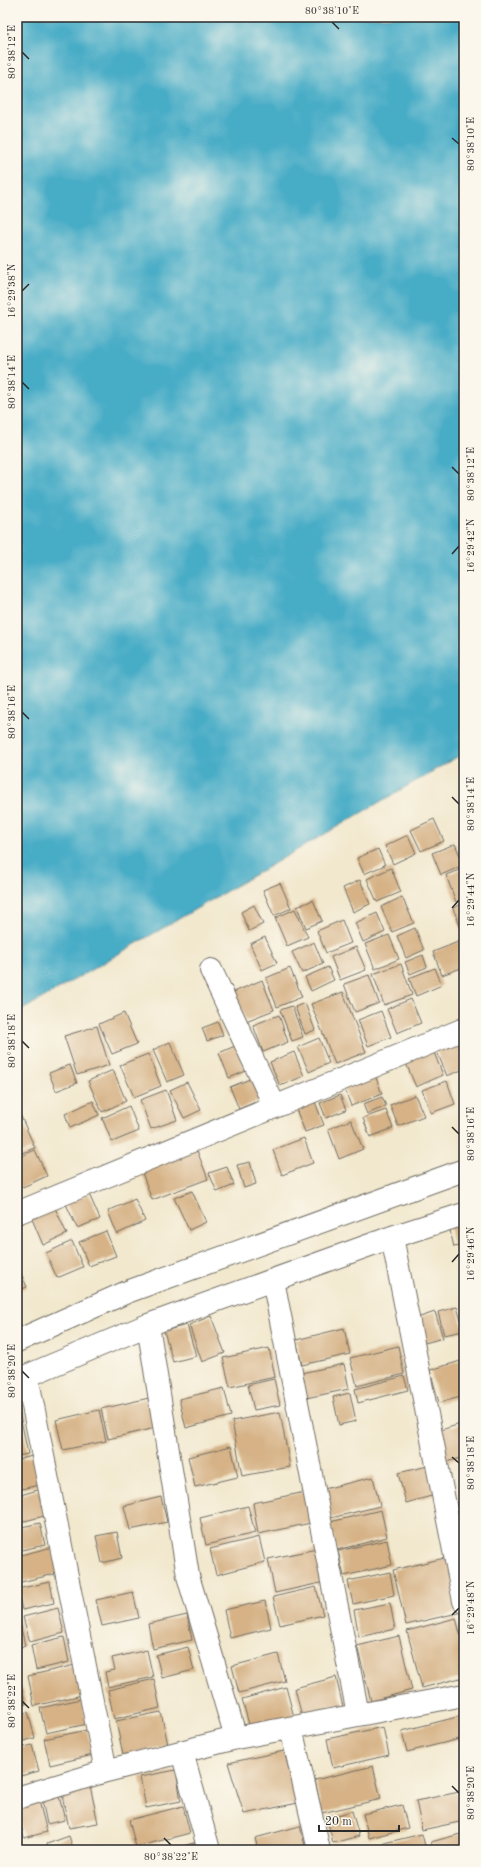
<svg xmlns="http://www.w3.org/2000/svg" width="481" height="1867" viewBox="0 0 481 1867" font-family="'Old Standard TT',serif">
<rect width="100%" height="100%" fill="#fbf7ec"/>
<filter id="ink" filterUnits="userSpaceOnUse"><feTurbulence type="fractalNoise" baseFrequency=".025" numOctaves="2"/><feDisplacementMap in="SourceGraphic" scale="8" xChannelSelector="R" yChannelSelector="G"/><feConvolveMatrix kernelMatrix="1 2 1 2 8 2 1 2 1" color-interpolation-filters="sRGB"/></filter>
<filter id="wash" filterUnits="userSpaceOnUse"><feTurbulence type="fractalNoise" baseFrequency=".012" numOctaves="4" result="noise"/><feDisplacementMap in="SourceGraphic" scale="16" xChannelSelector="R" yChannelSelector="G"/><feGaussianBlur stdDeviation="0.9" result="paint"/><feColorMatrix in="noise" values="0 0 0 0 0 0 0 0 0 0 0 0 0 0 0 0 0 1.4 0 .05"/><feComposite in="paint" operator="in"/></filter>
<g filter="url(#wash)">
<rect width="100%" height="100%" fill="#f2e8ce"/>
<path fill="#47acc6" stroke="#396c78" d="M17 17H464V753L17 1013Z"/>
<g id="blocks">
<path fill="#d6b286" d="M434 819 444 841 421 851 411 830Z
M408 835 416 853 393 864 385 846Z
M455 844 464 865 441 875 432 853Z
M378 849 385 865 364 874 357 858Z
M391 868 401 892 377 902 367 879Z
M464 868V899L456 902 446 875Z
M360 880 370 904 353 912 343 888Z
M280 883 291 908 274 916 263 890Z
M402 897 414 923 392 932 381 907Z
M313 900 322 921 306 928 297 907Z
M464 903V933H463L453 908Z
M254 905 263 924 249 931 241 912Z
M295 909 308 937 287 946 275 918Z
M377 913 385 932 363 942 355 923Z
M342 920 351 943 326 953 317 931Z
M415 928 424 950 406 958 397 936Z
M389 935 399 959 375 969 365 944Z
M265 937 277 963 262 970 250 944Z
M463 940 464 967 442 975 433 952Z
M314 942 323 964 302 973 292 952Z
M356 947 366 970 340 980 331 957Z
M423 955 427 967 410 974 405 962Z
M401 964 412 995 384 1005 373 974Z
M328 967 334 980 311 991 305 977Z
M290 968 302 997 277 1007 266 978Z
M435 968 442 985 416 996 409 978Z
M369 975 379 1003 355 1012 344 984Z
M262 980 274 1010 246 1021 234 992Z
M343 992 366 1052 335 1064 311 1004Z
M411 999 421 1023 397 1033 387 1009Z
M305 1003 315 1030 305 1034 295 1007Z
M292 1006 303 1037 292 1041 280 1010Z
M381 1011 391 1037 368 1046 358 1020Z
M124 1013 137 1044 112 1054 99 1024Z
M279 1015 288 1042 263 1052 253 1025Z
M218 1022 223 1035 207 1041 202 1028Z
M97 1026 109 1065 77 1075 64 1036Z
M457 1037 464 1054V1069L447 1076 435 1047Z
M319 1038 329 1063 309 1072 298 1047Z
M170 1042 184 1075 167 1082 153 1050Z
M235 1046 246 1071 229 1078 219 1053Z
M433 1050 443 1075 416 1087 405 1061Z
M294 1052 304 1076 280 1086 270 1062Z
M148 1054 161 1086 134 1097 120 1065Z
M70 1065 77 1083 56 1091 49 1073Z
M113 1070 126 1101 102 1112 88 1081Z
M375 1075 382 1094 351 1106 344 1087Z
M255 1077 263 1099 239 1109 230 1087Z
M447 1081 455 1104 431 1113 422 1090Z
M187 1082 201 1110 184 1118 170 1090Z
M166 1090 177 1120 151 1129 140 1100Z
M340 1095 346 1110 326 1118 320 1103Z
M415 1095 424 1116 398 1126 390 1105Z
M382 1097 386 1106 367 1114 363 1104Z
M93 1101 99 1115 70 1128 65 1114Z
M315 1102 324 1125 305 1132 296 1109Z
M129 1106 139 1131 112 1142 102 1118Z
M386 1110 393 1128 370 1137 363 1118Z
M17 1112H19L35 1148 17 1155Z
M351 1120 363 1149 339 1159 328 1129Z
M304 1138 313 1163 282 1175 273 1150Z
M196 1148 208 1179 152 1200 141 1170Z
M35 1150 47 1176 21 1188 17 1179V1158Z
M250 1162 256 1184 244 1188 237 1165Z
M227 1167 234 1185 217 1192 209 1173Z
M192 1191 206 1222 189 1230 174 1198Z
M89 1194 100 1219 77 1228 66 1204Z
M135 1199 145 1221 117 1234 108 1211Z
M55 1208 67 1234 43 1245 32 1219Z
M464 1219V1245L454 1247 448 1222Z
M106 1231 116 1256 89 1266 79 1242Z
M72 1241 83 1267 57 1278 46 1253Z
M19 1269 27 1287 17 1291V1270Z
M457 1307 464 1331 444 1335 438 1312Z
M435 1312 443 1338 421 1344 414 1319Z
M211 1316 225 1353 202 1362 189 1325Z
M187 1325 196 1356 173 1362 164 1331Z
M344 1328 350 1354 302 1365 296 1340Z
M398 1346 404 1374 357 1386 350 1358Z
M269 1348 275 1377 230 1387 223 1358Z
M464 1360V1396L439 1403 430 1370Z
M344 1364 349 1389 306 1398 301 1373Z
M404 1376 408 1390 358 1403 355 1389Z
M274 1379 280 1405 254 1410 248 1385Z
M224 1388 231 1416 186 1428 179 1399Z
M350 1393 356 1421 339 1425 333 1397Z
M149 1398 155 1428 108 1439 101 1409Z
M18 1405 28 1454 17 1456V1406Z
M99 1410 106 1441 63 1450 56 1420Z
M280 1412 290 1467 242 1476 232 1421Z
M464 1423V1457L443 1463 434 1432Z
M231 1446 238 1477 195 1487 188 1457Z
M32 1456 39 1485 17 1490V1460Z
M428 1466 435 1495 406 1503 398 1473Z
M373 1477 380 1506 331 1518 324 1489Z
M41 1489 48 1515 17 1523V1496Z
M305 1492 311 1523 258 1534 253 1503Z
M161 1497 167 1522 130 1530 124 1506Z
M248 1506 255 1533 206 1545 200 1518Z
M381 1510 387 1537 337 1550 330 1522Z
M40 1523 45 1545 17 1551V1528Z
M117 1532 122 1558 102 1563 96 1536Z
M259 1537 265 1562 216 1575 210 1549Z
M387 1540 392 1565 344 1576 338 1551Z
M52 1547 59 1573 17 1583V1556Z
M317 1549 325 1582 275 1593 268 1559Z
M449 1557 462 1612 406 1625 393 1570Z
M390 1572 394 1595 353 1604 348 1581Z
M50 1582 54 1603 22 1610 17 1589Z
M316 1587 323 1615 280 1625 273 1597Z
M133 1592 139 1618 102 1626 96 1600Z
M265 1601 271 1628 230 1638 224 1610Z
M390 1603 395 1629 359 1637 354 1610Z
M58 1608 64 1633 30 1642 23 1617Z
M187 1615 192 1640 153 1649 148 1624Z
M17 1618H19L25 1646 17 1648Z
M456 1618 464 1649V1677L422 1688 407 1631Z
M399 1636 412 1690 371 1701 357 1646Z
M64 1637 69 1662 36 1670 31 1645Z
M188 1647 194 1670 162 1678 156 1655Z
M147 1650 153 1677 108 1687 105 1672 115 1670 112 1658Z
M278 1654 285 1681 239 1693 232 1666Z
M75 1665 82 1695 34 1706 28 1676Z
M336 1677 343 1707 302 1717 295 1688Z
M154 1679 160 1708 114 1719 108 1690Z
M20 1683 26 1704 17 1707V1684Z
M286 1687 294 1717 250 1728 242 1699Z
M81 1699 87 1724 46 1733 40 1708Z
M28 1712 35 1738 17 1743V1715Z
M161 1712 168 1745 123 1755 116 1721Z
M461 1716 464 1738 407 1752 402 1731Z
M383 1727 389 1755 333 1768 327 1739Z
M87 1730 93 1755 50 1765 44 1739Z
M32 1745 39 1771 17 1777V1749Z
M284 1751 298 1803 244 1814 228 1763Z
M373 1766 381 1799 322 1813 315 1780Z
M176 1770 181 1801 146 1808 140 1777Z
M90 1785 98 1823 69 1828 61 1790Z
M464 1791V1821L422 1830 416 1801Z
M58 1792 65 1820 47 1824 41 1795Z
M38 1797 47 1832 24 1838 17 1809V1802Z
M402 1805 408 1828 369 1838 363 1814Z
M183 1806 190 1833 136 1847 129 1820Z
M352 1811 359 1836 333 1843 327 1818Z
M300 1826 306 1850H258L255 1838Z
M464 1833V1850H434L431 1842Z
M422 1834 426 1850H386L384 1843Z
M69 1836 74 1850H49L47 1844Z
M197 1842 200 1850H169Z"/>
</g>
</g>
<g filter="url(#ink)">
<use href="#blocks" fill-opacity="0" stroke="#716d64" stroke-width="1"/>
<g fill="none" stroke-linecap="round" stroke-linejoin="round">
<g stroke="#716d64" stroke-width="24">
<path id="minor" d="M211 970 275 1107
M17 1213 464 1029
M392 1237 464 1601
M273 1280 358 1714
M148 1325 188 1576 236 1738
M17 1341 127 1292 464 1170
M27 1376 106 1771
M17 1380 148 1325 392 1237 464 1214
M291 1728 319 1850
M182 1752 209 1850
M17 1798 106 1771 236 1738 464 1695"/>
</g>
<use href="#minor" stroke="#fff" stroke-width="22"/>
</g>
</g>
<path fill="none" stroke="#2b2b2b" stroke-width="1.5" d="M332 22 339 29M22 52 29 59M452 138 459 144M22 291 29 284M22 382 29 389M452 467 459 474M452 554 459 546M22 712 29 719M452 797 459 804M452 908 459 900M22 1041 29 1048M452 1127 459 1134M452 1262 459 1254M22 1371 29 1378M452 1457 459 1463M452 1615 459 1608M22 1701 29 1708M452 1786 459 1793M164 1838 171 1845"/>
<rect width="481" height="1867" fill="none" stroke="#fbf7ec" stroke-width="44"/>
<path d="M319 1825v6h80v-6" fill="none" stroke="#2b2b2b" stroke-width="2"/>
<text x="325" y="1825" font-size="12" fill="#2b2b2b" stroke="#fbf7ec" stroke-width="3" paint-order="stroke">20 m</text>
<rect x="22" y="22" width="437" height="1823" fill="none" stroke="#2b2b2b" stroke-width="1.5"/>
<g font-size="10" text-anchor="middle" fill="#2b2b2b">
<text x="332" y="14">80°38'10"E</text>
<text transform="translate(11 52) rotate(-90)" y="4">80°38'12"E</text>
<text transform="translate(470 144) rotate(-90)" y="4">80°38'10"E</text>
<text transform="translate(11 291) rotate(-90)" y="4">16°29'38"N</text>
<text transform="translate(11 382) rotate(-90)" y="4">80°38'14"E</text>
<text transform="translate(470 474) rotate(-90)" y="4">80°38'12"E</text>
<text transform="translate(470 546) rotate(-90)" y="4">16°29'42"N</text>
<text transform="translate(11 712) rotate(-90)" y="4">80°38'16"E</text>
<text transform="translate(470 804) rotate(-90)" y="4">80°38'14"E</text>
<text transform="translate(470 900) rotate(-90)" y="4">16°29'44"N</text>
<text transform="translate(11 1041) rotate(-90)" y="4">80°38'18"E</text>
<text transform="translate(470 1134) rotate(-90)" y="4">80°38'16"E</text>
<text transform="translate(470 1254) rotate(-90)" y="4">16°29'46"N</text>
<text transform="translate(11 1371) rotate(-90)" y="4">80°38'20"E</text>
<text transform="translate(470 1463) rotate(-90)" y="4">80°38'18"E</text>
<text transform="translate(470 1608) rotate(-90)" y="4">16°29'48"N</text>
<text transform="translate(11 1701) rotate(-90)" y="4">80°38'22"E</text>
<text transform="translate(470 1793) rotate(-90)" y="4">80°38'20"E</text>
<text x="171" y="1860">80°38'22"E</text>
</g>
</svg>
